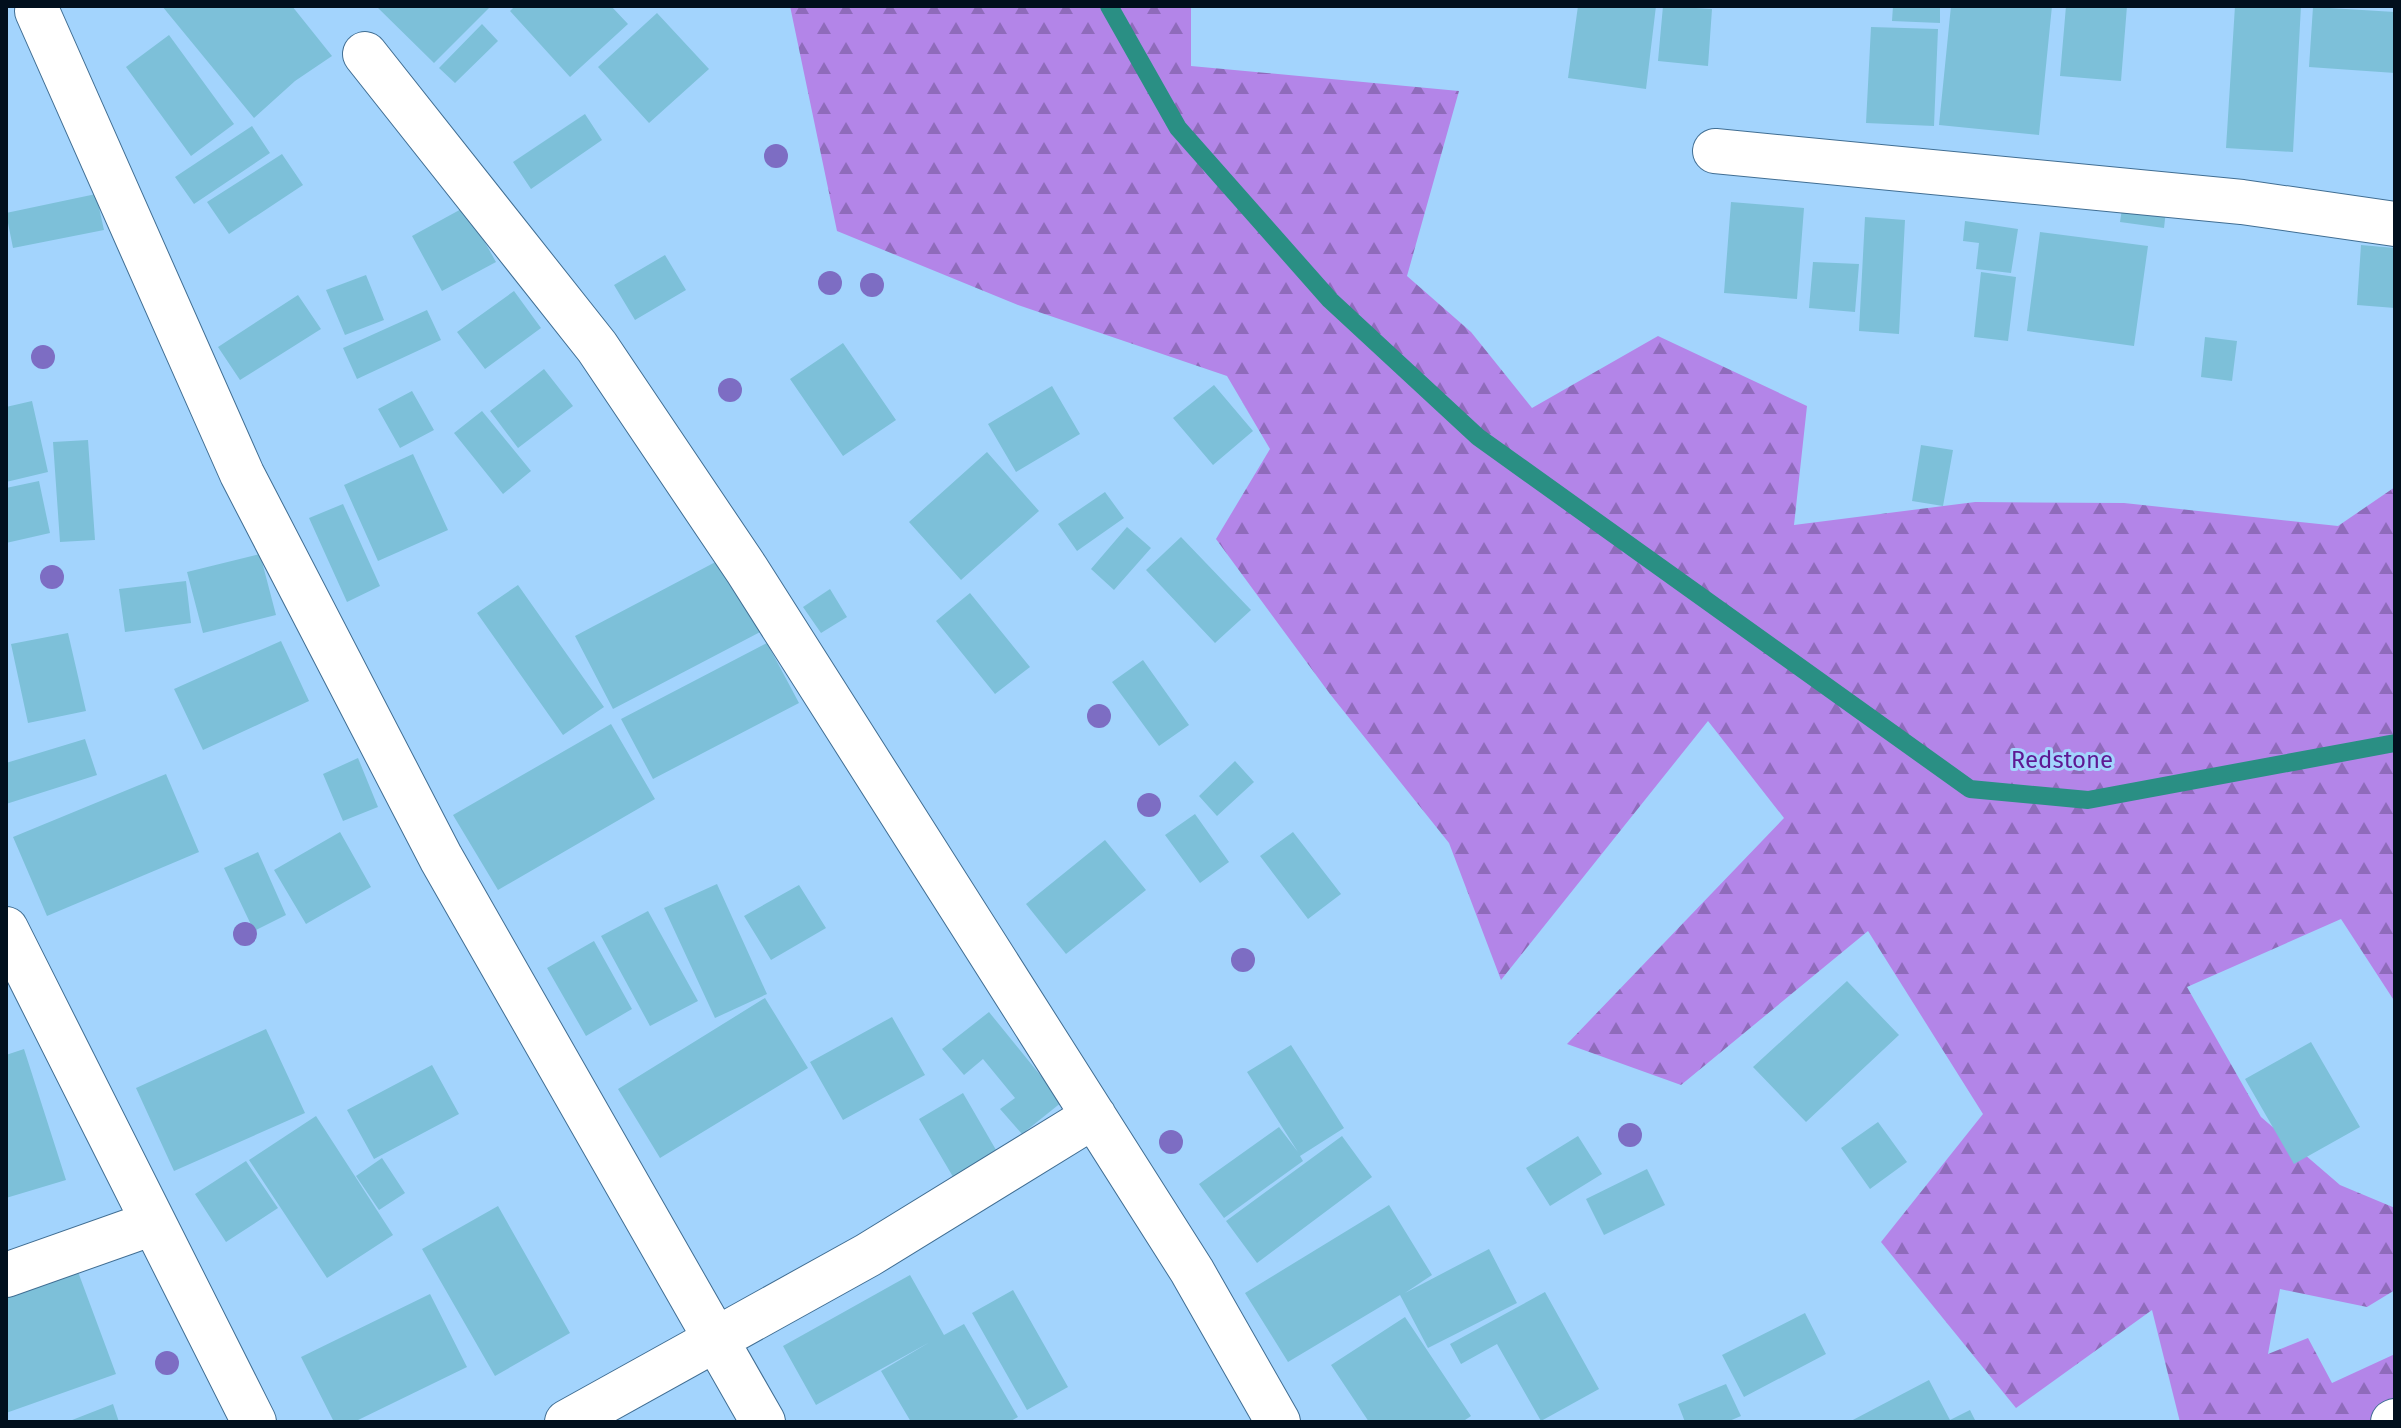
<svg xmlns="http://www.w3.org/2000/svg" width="2401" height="1428" viewBox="0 0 2401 1428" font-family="'Fira Sans',sans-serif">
<defs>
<pattern id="forest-firs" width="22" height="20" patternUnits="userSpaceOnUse" patternTransform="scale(2)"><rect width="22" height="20" fill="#b385e8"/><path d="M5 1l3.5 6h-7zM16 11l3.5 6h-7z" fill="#8f6bbb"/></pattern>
</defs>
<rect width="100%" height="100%" fill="#a3d4fd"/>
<path fill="url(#forest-firs)" d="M790 6H1191V66L1459 91 1407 276 1471 332 1532 408 1658 336 1807 406 1794 525 1975 502 2124 503 2338 526 2395 487V1002L2341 919 2187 987 2261 1117 2340 1185 2395 1208V1290L2367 1307 2280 1289 2268 1354 2308 1338 2332 1383 2395 1354V1411L2370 1422H2180L2152 1310 2016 1408 1881 1242 1983 1114 1868 931 1681 1085 1567 1044 1784 818 1708 721 1501 980 1449 843 1330 694 1216 539 1270 449 1227 376 1018 305 837 231Z"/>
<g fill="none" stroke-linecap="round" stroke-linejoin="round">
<path stroke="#2a8f84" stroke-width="18" d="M1109 6 1178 128 1330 300 1478 437 1970 789 2088 800 2395 743"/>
</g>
<path fill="#7dc0d9" d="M162 6H292L332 56 295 81 254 118Z
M376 6H491L434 63Z
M515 6H611L628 24 570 77 510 11Z
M1578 6H1656L1646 89 1568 78Z
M1663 6 1712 9 1708 66 1658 61Z
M1893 6H1940V23L1892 21Z
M1951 6H2052L2039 135 1939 125Z
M2066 6H2127L2121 81 2060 76Z
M2235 6H2301L2293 152 2226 148Z
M2313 7 2395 12V73L2309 67Z
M657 13 709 69 649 123 598 67Z
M482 24 498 41 455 83 439 68Z
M1871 27 1938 29 1934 126 1866 123Z
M169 35 234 124 191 156 126 67Z
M585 114 602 140 531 189 513 162Z
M252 126 270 153 194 204 175 177Z
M282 154 303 185 229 234 207 202Z
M96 194 104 230 13 248 6 213Z
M2124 196 2167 202 2164 228 2120 222Z
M1731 202 1804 208 1797 299 1724 293Z
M465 207 496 262 442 291 412 236Z
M1865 217 1905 220 1899 334 1859 331Z
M1965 221 2018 229 2011 273 1976 269 1979 243 1963 241Z
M2040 232 2148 246 2134 346 2027 331Z
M2361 245 2395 248V308L2357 305Z
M665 255 686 290 635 320 614 285Z
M1813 262 1859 264 1855 312 1809 308Z
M1981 272 2016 277 2008 341 1974 337Z
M366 275 384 320 345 335 326 290Z
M514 291 541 328 485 369 457 332Z
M298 295 321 329 240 380 218 347Z
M427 310 441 340 357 379 343 348Z
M2205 337 2237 341 2232 381 2201 377Z
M843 343 896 420 843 456 790 379Z
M544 369 573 406 518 448 490 411Z
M1214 385 1253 431 1213 465 1173 418Z
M1052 386 1080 434 1016 472 988 424Z
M412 391 434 430 400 448 378 409Z
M32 401 48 472 6 482V407Z
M482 411 531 471 503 494 454 433Z
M88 440 95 540 60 542 53 442Z
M1921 445 1953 450 1943 506 1912 501Z
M987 452 1039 511 961 580 909 522Z
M413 454 448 530 378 561 344 485Z
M39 481 50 533 6 543V488Z
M1105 492 1124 518 1077 551 1058 524Z
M343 504 380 586 347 602 309 518Z
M1127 527 1151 548 1114 590 1091 569Z
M1181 537 1251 610 1215 643 1146 570Z
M260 554 276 615 203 633 187 572Z
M725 557 764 630 613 709 575 636Z
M186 581 191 623 125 632 119 589Z
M518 585 604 707 563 735 477 613Z
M830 589 847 617 821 633 803 607Z
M970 593 1030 667 995 694 936 621Z
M68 633 86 711 28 723 11 644Z
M281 641 309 701 203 750 174 689Z
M767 643 799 703 653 779 621 719Z
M1143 660 1189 725 1159 746 1112 682Z
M611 724 655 799 498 890 453 815Z
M85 739 97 775 6 804V763Z
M358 758 378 807 343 821 323 774Z
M1235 761 1254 782 1217 816 1199 796Z
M166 774 199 852 47 916 13 837Z
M1195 814 1229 862 1200 883 1165 835Z
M340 832 371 887 306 924 274 870Z
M1293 832 1341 894 1308 919 1260 856Z
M1105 840 1146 890 1066 954 1026 904Z
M258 852 286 915 254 931 224 868Z
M717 884 767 994 715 1018 664 908Z
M799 885 826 928 771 960 744 916Z
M648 911 698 1001 650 1026 601 936Z
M594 941 632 1009 586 1036 547 968Z
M1847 981 1899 1035 1806 1122 1753 1067Z
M765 998 808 1068 660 1158 618 1089Z
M989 1012 1062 1102 1022 1134 1000 1109 1015 1098 983 1059 964 1075 942 1049Z
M892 1017 925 1075 843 1120 810 1062Z
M266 1029 305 1113 174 1171 136 1088Z
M2311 1042 2360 1127 2294 1164 2245 1079Z
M1291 1045 1344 1128 1300 1156 1303 1161 1224 1218 1199 1184 1279 1127 1298 1152 1247 1072Z
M24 1049 66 1180 6 1198V1055Z
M432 1065 459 1114 374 1159 347 1110Z
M963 1093 1003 1162 959 1187 919 1119Z
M316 1116 393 1235 327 1278 249 1160Z
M1878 1122 1907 1162 1870 1189 1841 1148Z
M1342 1136 1372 1177 1257 1263 1226 1221Z
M1578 1136 1602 1174 1550 1206 1526 1168Z
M382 1158 405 1193 379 1210 356 1176Z
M246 1161 278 1208 226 1242 195 1194Z
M1647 1169 1665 1205 1604 1235 1586 1199Z
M1389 1205 1432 1275 1405 1293 1489 1249 1517 1303 1428 1348 1400 1295 1288 1362 1245 1293Z
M498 1206 570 1333 495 1376 422 1249Z
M71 1253 116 1374 6 1413V1276Z
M910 1275 944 1335 964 1324 1018 1417 1009 1422H911L881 1371 930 1342 816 1405 783 1346Z
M1013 1290 1068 1387 1027 1410 972 1313Z
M1545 1292 1599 1389 1541 1421 1497 1344 1461 1364 1450 1344Z
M430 1294 467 1367 354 1422H334L301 1357Z
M1805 1313 1826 1354 1744 1397 1722 1355Z
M1405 1317 1471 1416 1462 1422H1369L1331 1365Z
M1929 1380 1950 1420 1970 1410 1976 1422H1849Z
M1726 1384 1741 1416 1727 1422H1685L1678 1404Z
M113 1404 119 1422H67Z"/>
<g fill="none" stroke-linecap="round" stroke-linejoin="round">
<g stroke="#406e93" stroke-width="46">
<path id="minor" d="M37 11 242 474 441 858 763 1422
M365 54 597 347 747 570 1192 1271 1278 1422
M1715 151 2242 202 2395 224
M6 929 254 1422
M6 1275 153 1223
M567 1422 868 1255 1094 1116
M2393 1422 2395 1421"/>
</g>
<use href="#minor" stroke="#fff" stroke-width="44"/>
</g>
<g fill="#7d6dc3">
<circle cx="776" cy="156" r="12"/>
<circle cx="830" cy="283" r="12"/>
<circle cx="872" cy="285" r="12"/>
<circle cx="43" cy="357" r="12"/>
<circle cx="730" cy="390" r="12"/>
<circle cx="52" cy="577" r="12"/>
<circle cx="1099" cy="716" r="12"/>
<circle cx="1149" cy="805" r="12"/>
<circle cx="245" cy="934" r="12"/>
<circle cx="1243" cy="960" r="12"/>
<circle cx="1630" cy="1135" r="12"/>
<circle cx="1171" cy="1142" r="12"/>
<circle cx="167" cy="1363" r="12"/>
</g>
<g text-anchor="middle" stroke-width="6" stroke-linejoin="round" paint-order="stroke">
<g font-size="24" fill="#5e1893" stroke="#a3d4fd">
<text x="2062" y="768">Redstone</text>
</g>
</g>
<rect width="2401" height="1428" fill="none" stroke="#010f1d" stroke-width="16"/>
</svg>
